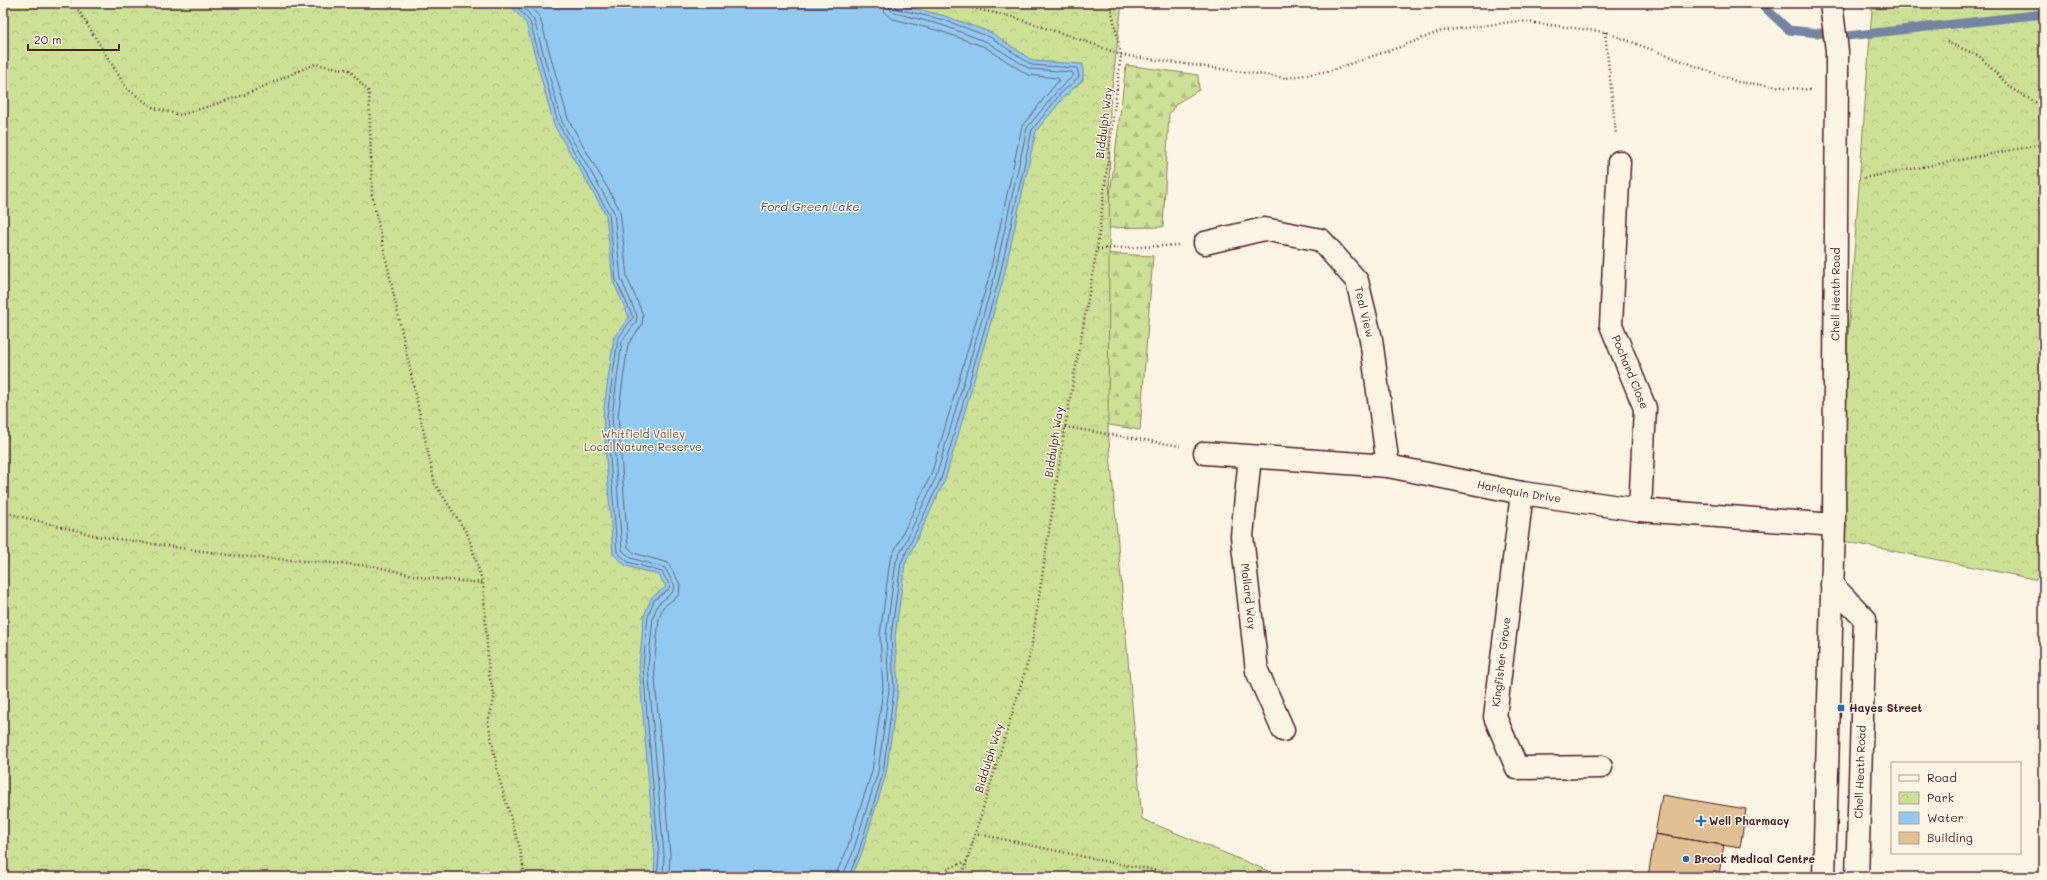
<svg xmlns="http://www.w3.org/2000/svg" width="2047" height="880" viewBox="0 0 2047 880" font-family="Mali,sans-serif">
<defs>
<pattern id="forest-firs" width="22" height="20" patternUnits="userSpaceOnUse"><rect width="22" height="20" fill="#cce196"/><path d="M5 1l3.5 6h-7zM16 11l3.5 6h-7z" fill="#b1c181"/></pattern>
<pattern id="park-crowns" width="20" height="18" patternUnits="userSpaceOnUse"><rect width="20" height="18" fill="#cce196"/><path d="M2 6a3 3 0 1 1 6 0M12 15a3 3 0 1 1 6 0" fill="none" stroke="#b1c181"/></pattern>
</defs>
<rect width="100%" height="100%" fill="#fcf5e5"/>
<filter id="ink" filterUnits="userSpaceOnUse"><feTurbulence type="fractalNoise" baseFrequency=".025" numOctaves="2"/><feDisplacementMap in="SourceGraphic" scale="8" xChannelSelector="R" yChannelSelector="G"/><feConvolveMatrix kernelMatrix="1 2 1 2 8 2 1 2 1" color-interpolation-filters="sRGB"/></filter>
<g filter="url(#ink)">
<path fill="url(#forest-firs)" stroke="#8b8060" d="M1126 65 1198 75 1199 90 1177 103 1169 114 1163 227 1106 228Z
M1101 253 1153 256 1140 430 1073 419Z"/>
<path fill="url(#park-crowns)" stroke="#8b8060" d="M3 3H1122L1110 105 1108 430 1142 819 1283 877H3Z
M1942 3H2044V581L1833 539 1872 9Z"/>
<path fill="#91c9f0" stroke="#7585a1" d="M508 3H891L945 16 992 33 1033 61 1083 64V80L1065 96 1036 131 1003 280 945 480 905 564 895 636 898 689 886 774 860 858 851 877H654L655 856 639 667 644 616 651 598 666 587 659 575 626 566 613 554 603 415 614 337 629 317 613 281 606 215 554 125 526 23Z"/>
<g fill="none" stroke-linecap="round" stroke-linejoin="round">
<path stroke="#66637a" stroke-width="1" d="M514 3 530 22 558 123 609 214 616 280 633 317 618 339 607 416 617 552 628 562 662 572 670 586 668 590 654 600 648 616 643 667 659 856 657 877
M520 3 534 20 562 122 614 212 621 279 637 316 636 322 622 341 612 416 622 550 631 558 665 568 675 586 672 593 658 604 653 617 648 667 664 855 663 877
M528 3 540 18 568 119 620 210 627 277 643 315 642 325 628 344 618 416 628 547 634 553 668 563 680 584 679 595 663 607 659 619 654 667 670 855 669 877
M836 877 838 869 846 852 872 771 883 689 880 635 890 560 931 475 989 277 1022 126 1059 80 1058 78 1028 75 985 47 940 31 893 19 885 13 883 3
M842 877 852 855 878 772 889 689 886 635 896 562 936 477 994 278 1027 128 1058 90 1074 75 1072 72 1030 69 987 42 942 25 895 13 890 9 889 3
M848 877 857 857 883 773 894 689 891 636 901 563 941 479 999 279 1032 130 1061 93 1079 77 1077 68 1032 65 990 37 944 20 897 9 894 3"/>
<path stroke="#7585a1" stroke-width="9" d="M1760 3 1789 30 1847 36 2044 14"/>
</g>
<path fill="#e1c093" stroke="#4a1f2b" d="M1662 795 1746 809 1740 848 1655 834Z
M1655 834 1724 845 1719 874 1737 877H1648Z"/>
<g fill="none" stroke-linecap="round" stroke-linejoin="round">
<g stroke="#4a1f2b" stroke-width="25">
<g id="minor">
<path id="s1" d="M1619 162 1611 325 1645 408 1640 510"/>
<path id="s2" d="M1205 243 1264 229 1321 240 1357 281 1371 339 1388 466"/>
<path id="s3" d="M1205 453 1388 466 1522 493 1640 510 1834 525"/>
<path id="s4" d="M1250 457 1242 536 1257 671 1283 730"/>
<path d="M1522 493 1495 717 1517 768 1601 767"/>
<path d="M1832 585 1865 619 1857 877"/>
</g>
</g>
<g stroke="#4a1f2b" stroke-width="25">
<g id="tertiary">
<path id="s5" d="M1824 877 1834 525 1837 74V51L1831 3"/>
</g>
</g>
<path stroke="#4a1f2b" stroke-width="2.5" stroke-dasharray="1 3" stroke-linecap="butt" d="M74 3 127 89 154 108 181 115 244 95 315 64 349 70 369 92 372 195 435 484 468 535 483 583 489 675 495 697 488 721 499 778 520 849 525 877
M949 3 1013 17 1093 44 1121 55 1286 78 1329 71 1400 47 1441 31 1519 21 1605 32 1738 82 1810 90
M3 24 9 3
M1605 32 1616 135
M1947 42 1979 56 2012 89 2044 107
M1864 178 2044 144
M1097 249 1179 245
M1065 427 1180 446
M3 512 97 536 237 556 373 566 426 578 483 583
M974 833 1113 863 1178 874 1237 877
M938 877 952 867 967 861
M962 877 1030 655 1065 427 1097 249 1121 55 1110 3"/>
<use href="#minor" stroke="#fcf5e5" stroke-width="22"/>
<use href="#tertiary" stroke="#fcf5e5" stroke-width="22"/>
</g>
</g>
<g fill="#1f6fb2" stroke="#fcf5e5" stroke-width="1.5">
<rect x="1837" y="704" width="8" height="8" rx="2"/>
<path d="M1699 815h4v4h4v4h-4v4h-4v-4h-4v-4h4z"/>
<circle cx="1686" cy="859" r="4"/>
</g>
<g text-anchor="middle" stroke-width="3" stroke-linejoin="round" paint-order="stroke">
<g font-size="11" fill="#4a1f2b" stroke="#fcf5e5">
<text transform="translate(1104 123) rotate(-83)" y="4">Biddulph Way</text>
<text dy="4" stroke="none"><textPath href="#s5" startOffset="583">Chell Heath Road</textPath></text>
<text dy="4" stroke="none"><textPath href="#s2" startOffset="205">Teal View</textPath></text>
<text dy="4" stroke="none"><textPath href="#s1" startOffset="214">Pochard Close</textPath></text>
<text transform="translate(1054 442) rotate(-81)" y="4">Biddulph Way</text>
<text dy="4" stroke="none"><textPath href="#s3" startOffset="317">Harlequin Drive</textPath></text>
<text dy="4" stroke="none"><textPath href="#s4" startOffset="140">Mallard Way</textPath></text>
<text transform="translate(1501 662) rotate(-83)" y="4">Kingfisher Grove</text>
<text transform="translate(989 758) rotate(-73)" y="4">Biddulph Way</text>
<text transform="translate(1860 772) rotate(-88)" y="4">Chell Heath Road</text>
</g>
<g font-size="11" fill="#6a5046" stroke="#fcf5e5">
<text x="643" y="438">Whitfield Valley<tspan x="643" dy="13">Local Nature Reserve</tspan></text>
</g>
<g font-size="11" font-weight="bold" fill="#4a1f2b" stroke="#fcf5e5" text-anchor="start">
<text x="1849" y="712">Hayes Street</text>
<text x="1709" y="825">Well Pharmacy</text>
<text x="1694" y="863">Brook Medical Centre</text>
</g>
<g font-size="12" font-style="italic" fill="#5f5266" stroke="#fcf5e5">
<text x="810" y="211">Ford Green Lake</text>
</g>
</g>
<rect width="2047" height="880" fill="none" stroke="#fcf5e5" stroke-width="16"/>
<rect x="8" y="8" width="2031" height="864" fill="none" stroke="#4a1f2b" stroke-width="1.5" filter="url(#ink)"/>
<rect x="1891" y="762" width="130" height="92" fill="#fcf5e5" stroke="#b59f9b"/>
<rect x="1899" y="775" width="20" height="6" fill="#fcf5e5" stroke="#b59f9b"/>
<text x="1927" y="782" font-size="12" fill="#4a1f2b">Road</text>
<rect x="1899" y="792" width="20" height="12" fill="url(#park-crowns)" stroke="#b59f9b"/>
<text x="1927" y="802" font-size="12" fill="#4a1f2b">Park</text>
<rect x="1899" y="812" width="20" height="12" fill="#91c9f0" stroke="#b59f9b"/>
<text x="1927" y="822" font-size="12" fill="#4a1f2b">Water</text>
<rect x="1899" y="832" width="20" height="12" fill="#e1c093" stroke="#b59f9b"/>
<text x="1927" y="842" font-size="12" fill="#4a1f2b">Building</text>
<path d="M28 44v6h91v-6" fill="none" stroke="#4a1f2b" stroke-width="2"/>
<text x="34" y="44" font-size="12" fill="#4a1f2b" stroke="#fcf5e5" stroke-width="3" paint-order="stroke">20 m</text>
</svg>
